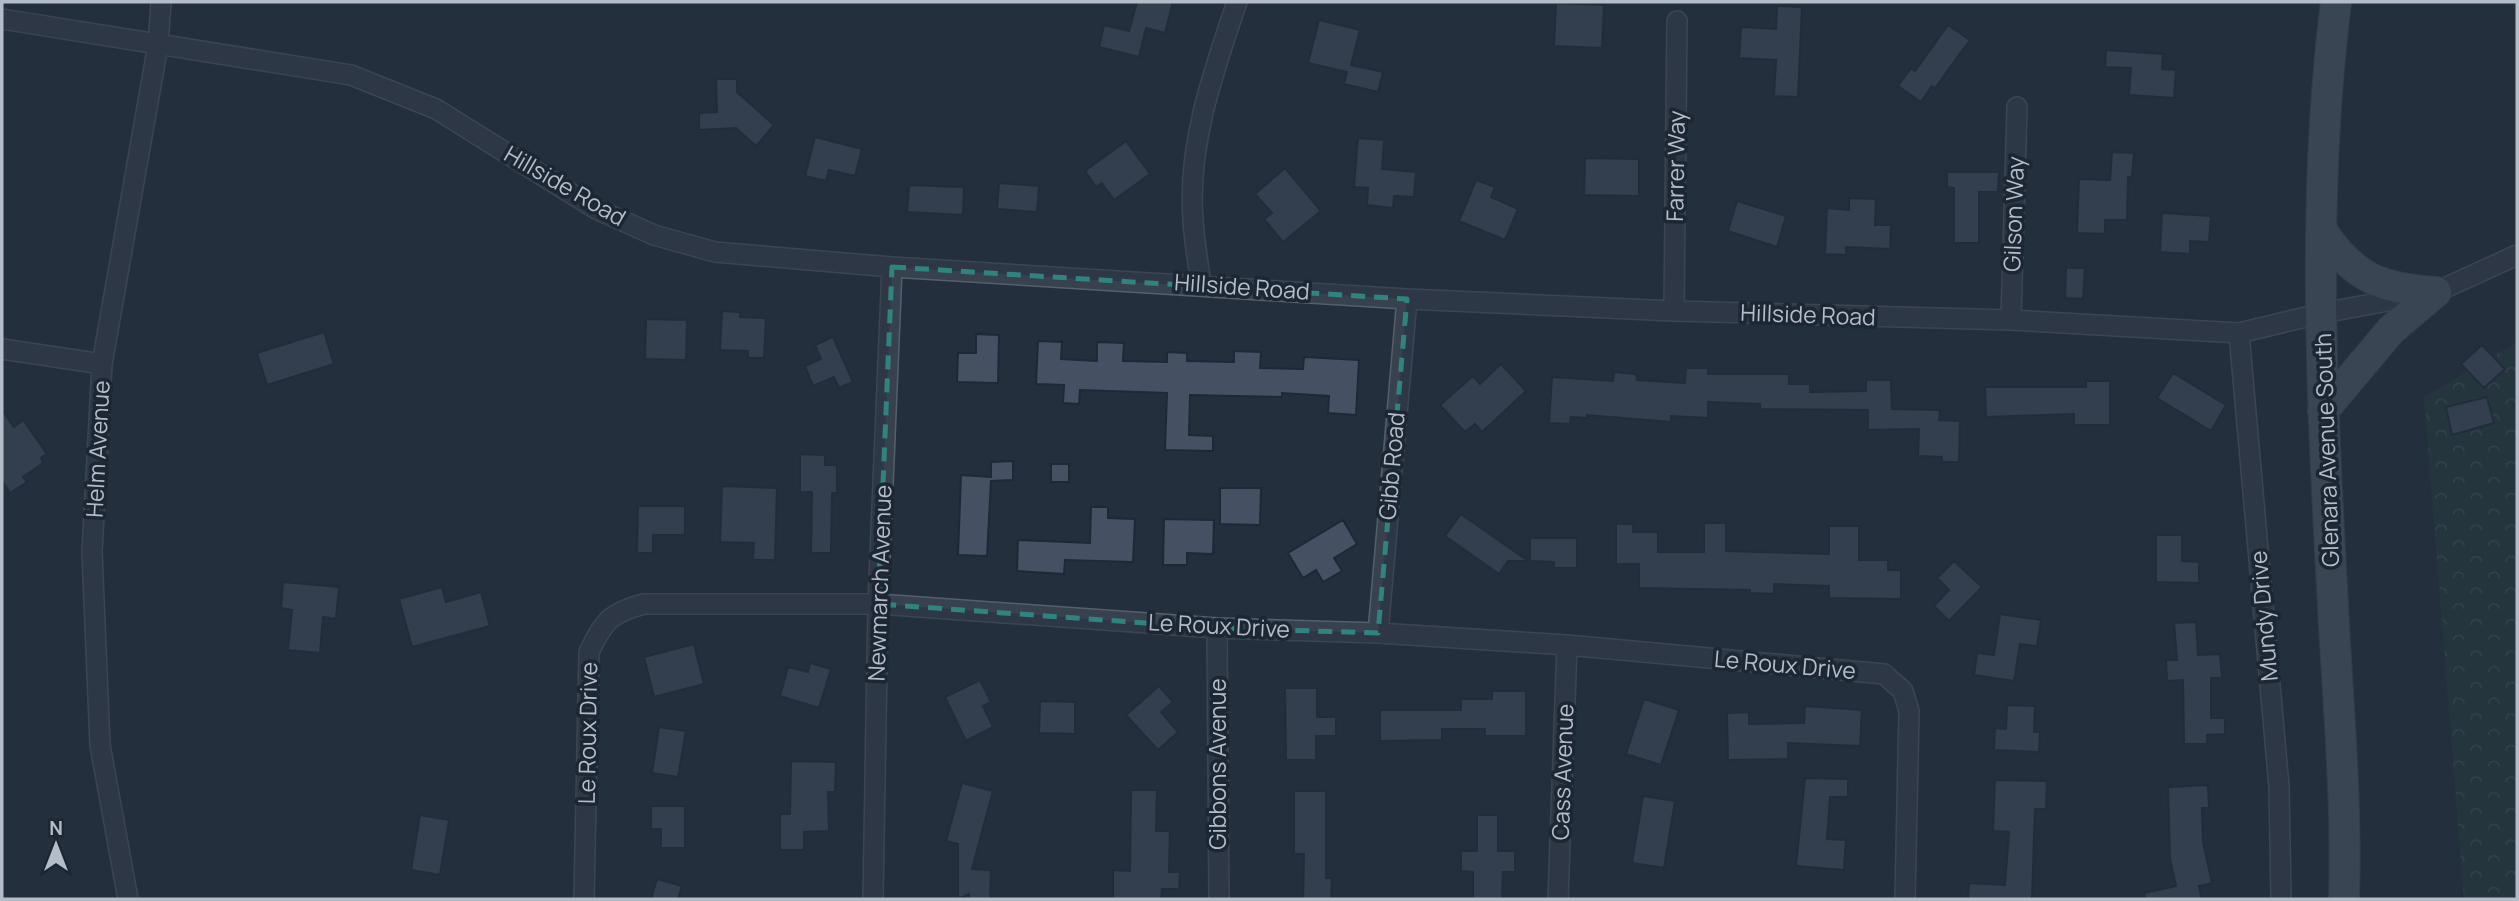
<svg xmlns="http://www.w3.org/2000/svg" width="2519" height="901" viewBox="0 0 2519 901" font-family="Manrope,sans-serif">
<defs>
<pattern id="forest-crowns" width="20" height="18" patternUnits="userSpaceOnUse" patternTransform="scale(1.75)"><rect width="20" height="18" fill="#263c3f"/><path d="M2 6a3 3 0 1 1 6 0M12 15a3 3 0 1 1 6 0" fill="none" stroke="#435659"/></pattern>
</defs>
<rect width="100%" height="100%" fill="#242f3e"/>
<path fill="url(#forest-crowns)" d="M2517 342V899H2464L2424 397Z"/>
<path fill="#455162" stroke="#1f2835" stroke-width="2" d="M1137 2H1173L1165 33 1146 28 1139 57 1099 47 1104 25 1129 31Z
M1556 3 1604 5 1602 48 1554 46Z
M1777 6 1802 7 1798 97 1774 96 1776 60 1739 58 1741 27 1776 29Z
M1319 20 1360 30 1351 65 1383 72 1378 92 1344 84 1347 72 1308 63Z
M1948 25 1970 40 1935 88 1932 86 1921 102 1898 86 1911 68 1915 71Z
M2106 50 2163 54 2162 69 2176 70 2174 98 2129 95 2131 68 2105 67Z
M716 79H737V92L774 125 756 146 736 128 699 130V113L717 112Z
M815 137 862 149 855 176 829 170 826 181 805 176Z
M1358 138 1384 140 1382 169 1416 172 1414 197 1394 196 1393 208 1367 205 1368 188 1354 187Z
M1126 141 1150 174 1114 200 1102 183 1096 187 1085 171Z
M2112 152 2134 153 2132 177H2128L2127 220H2105V234L2077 233 2079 179 2110 180Z
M1585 158 1639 159V196L1584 195Z
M1285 168 1321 211 1283 242 1264 219 1272 213 1255 194Z
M1947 172H1999L1998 192H1979V243H1954V188L1947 187Z
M1476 180 1495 187 1491 197 1518 209 1505 240 1459 221Z
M999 183 1039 186 1037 212 997 209Z
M909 185 964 187 963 215 907 212Z
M1849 198 1876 199 1875 225H1891L1890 249 1846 247V255L1825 254 1827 208 1849 210Z
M1737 201 1786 216 1777 247 1728 231Z
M2162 213 2211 216 2209 242 2190 241V254L2160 252Z
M2066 268H2085L2083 299 2065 298Z
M722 311 740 312V317L766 318 764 358H748V351L720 350Z
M646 319 687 320 686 360 645 359Z
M324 332 334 364 267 385 257 353Z
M976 334 999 335 998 383 957 382 958 353H976Z
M833 337 853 382 839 388 834 377 813 386 805 366 821 359 815 345Z
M1038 341 1062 342 1061 359 1097 361V342L1124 343 1123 361 1167 362V352L1187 353V361L1234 362V351L1261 352 1260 368 1303 369 1304 357 1359 360 1356 415 1328 413 1329 396 1282 393V397L1190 395 1189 435 1213 436V451L1165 450 1167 393 1080 390 1079 404 1063 403 1064 385 1036 384Z
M2482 345 2505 369 2484 388 2461 364Z
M1501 364 1526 391 1482 432 1475 424 1465 432 1440 405 1473 376 1480 384Z
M1686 368H1708V374H1789V384H1810V392L1866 391V380H1891L1892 409 1940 410 1939 420 1960 421 1959 462H1942V457L1918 456 1919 429 1868 430V410L1760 409V404L1708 402V418L1671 416V422L1587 415V418L1571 417 1570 424 1549 423 1552 377 1613 381 1614 372 1636 374 1637 380 1685 383Z
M2173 373 2226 405 2211 431 2157 398Z
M2086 381H2110V425H2074V414L1986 417 1985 387H2086Z
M2487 397 2494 423 2452 435 2446 407Z
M2 410 14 427 23 420 47 454 41 458 43 463 23 477 27 482 10 493 2 481Z
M800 454 825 455V465H837V493H832L831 553H811L812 492H800Z
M1013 461V480L991 481 987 556 958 555 961 475 991 477V462Z
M1051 464H1069V482H1051Z
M722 486 777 488 775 560H753L754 543 720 542Z
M1220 488H1261L1260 525 1220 524Z
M638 506H685V535H653V553H637Z
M1091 507H1108V518L1135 519 1133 562 1065 560 1064 574 1017 571 1018 540 1090 543Z
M1461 514 1528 561H1508L1499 574 1445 536Z
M1164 519 1214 520 1213 554 1187 553V565H1163Z
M1343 520 1357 544 1334 558 1342 571 1323 582 1316 570 1303 578 1288 553Z
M1704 523H1726V551L1829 554V526H1859V560H1888V570H1901V599L1829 598V586L1774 584V594L1750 593V590L1639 588V564H1616V524H1633V532H1658V552H1704Z
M2156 535H2182V561L2199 562V583L2156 582Z
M1530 538H1577V568H1554V562L1530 561Z
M1954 561 1982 587 1949 621 1934 606 1949 590 1937 578Z
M283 582 339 587 336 619 323 617 320 653 288 650 292 610 281 608Z
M442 587 446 602 481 592 490 626 412 647 399 599Z
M2000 614 2041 620 2037 646 2020 644 2014 681 1974 675 1977 653 1994 655Z
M2196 622 2198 655 2220 654 2222 678H2211V718H2225V734L2207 735V744H2184L2183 680 2167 681 2166 660H2177L2174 623Z
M694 644 704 684 654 697 644 657Z
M810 663 831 669 819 708 780 696 788 667 808 672Z
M980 680 991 702 983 706 993 727 966 741 945 697Z
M1159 686 1173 702 1161 712 1178 732 1158 750 1126 715Z
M1285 688H1317V717H1336V736H1316V760H1286Z
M1492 691H1526V736H1485V729H1442V740L1380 741V710H1461V699H1492Z
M1644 699 1679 710 1661 765 1626 754Z
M1040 701 1075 702V734L1039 733Z
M2007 705 2035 706 2034 732H2040L2039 752 1994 750 1995 728 2006 729Z
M1805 706 1862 710 1860 746 1788 743V759L1728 760 1727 713 1749 712V724L1804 723Z
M659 727 686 731 678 777 652 773Z
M791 761 836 762 835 792H828L829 831 804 832V850H780V814H790Z
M1805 778 1848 779V797H1830L1827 839 1846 840 1844 870 1796 866Z
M1995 780 2047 781 2046 809H2035L2032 899H1968L1969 883 2005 885 2009 832 1993 831Z
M962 783 993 791 972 869 991 870 990 899H969V894L958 899V844L946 841Z
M2208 785 2209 808H2202L2203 842 2212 883 2199 886 2202 899H2145L2144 893 2176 886 2170 859 2168 787Z
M1131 790H1157L1156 831H1170L1169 872H1180L1179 889H1162L1161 899H1113V870L1130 871Z
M1294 791H1326V878H1332L1331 899H1303L1304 854H1294Z
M1643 796 1675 801 1664 868 1632 863Z
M651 806H685V848H661V829H651Z
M420 815 449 820 440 875 411 870Z
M1477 815H1498V851H1515V872H1503L1502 899H1473V872L1461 871V851H1477Z
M657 879 682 886 678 899H651Z"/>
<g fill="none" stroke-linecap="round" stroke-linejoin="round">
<g stroke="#565f6c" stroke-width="22">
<path id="street" d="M2 19 351 75 436 109 596 209 654 235 715 252 892 267 1407 299 1674 311 2011 320 2239 333 2323 313 2436 292 2517 255
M1201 284C1198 262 1194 240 1193 219 1187 145 1214 70 1237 2
M1674 311 1677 21
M2011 320 2017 107
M2239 333 2279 787 2281 899
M2 349 102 364
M1217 628 1219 899
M1378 633 1407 299
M128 899 100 745 92 552 102 364 158 45 161 2
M584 899 589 652C604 621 610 613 644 604H878L1217 628 1378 633 1567 645 1884 674 1903 691 1909 711 1905 899
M873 899 878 604 892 267
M1558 899 1567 645"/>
</g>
<g stroke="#414a57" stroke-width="32">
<path id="primary" d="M2336 2C2310 208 2323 418 2334 625 2339 716 2347 808 2344 899
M2322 231C2354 278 2379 288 2436 292
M2323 411 2391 330 2436 292"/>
</g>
<use href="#street" stroke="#38414e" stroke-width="19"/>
<use href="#primary" stroke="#56606e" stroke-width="30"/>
</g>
<path d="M0 0H2519V901H0ZM892 267 1407 299 1378 633 1217 628 878 604Z" fill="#242f3e" fill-opacity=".55" fill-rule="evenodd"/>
<path fill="none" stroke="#308480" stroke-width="5" stroke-dasharray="14 9" stroke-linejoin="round" d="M892 267 1407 299 1378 633 1217 628 878 604Z"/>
<g text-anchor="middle" stroke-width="7" stroke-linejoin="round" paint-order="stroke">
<g font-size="23" fill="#b4bcc9" stroke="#1d2633">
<text transform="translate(1676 166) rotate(-89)" y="8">Farrer Way</text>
<text transform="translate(565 186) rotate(30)" y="8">Hillside Road</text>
<text transform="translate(2014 214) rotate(-88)" y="8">Gilson Way</text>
<text transform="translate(1242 287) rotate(4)" y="8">Hillside Road</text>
<text transform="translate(1808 315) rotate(2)" y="8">Hillside Road</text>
<text transform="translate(98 449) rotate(-87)" y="8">Helm Avenue</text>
<text transform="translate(2327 450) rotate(-92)" y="8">Glenara Avenue South</text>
<text transform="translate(1392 466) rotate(-85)" y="8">Gibb Road</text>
<text transform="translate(880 583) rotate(-88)" y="8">Newmarch Avenue</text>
<text transform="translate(2264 616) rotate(-95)" y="8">Mundy Drive</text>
<text transform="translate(1219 626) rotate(3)" y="8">Le Roux Drive</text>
<text transform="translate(1785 665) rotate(5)" y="8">Le Roux Drive</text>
<text transform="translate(588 733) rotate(-89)" y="8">Le Roux Drive</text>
<text transform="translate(1218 764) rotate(-90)" y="8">Gibbons Avenue</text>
<text transform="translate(1563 772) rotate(-88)" y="8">Cass Avenue</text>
</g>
</g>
<rect width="2519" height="901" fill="none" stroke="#b4bcc9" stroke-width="7"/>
<g transform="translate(56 845)" stroke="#1d2633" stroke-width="5" paint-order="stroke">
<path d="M0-5L12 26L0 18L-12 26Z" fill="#b4bcc9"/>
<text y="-10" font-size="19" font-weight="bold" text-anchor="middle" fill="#b4bcc9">N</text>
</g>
</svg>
